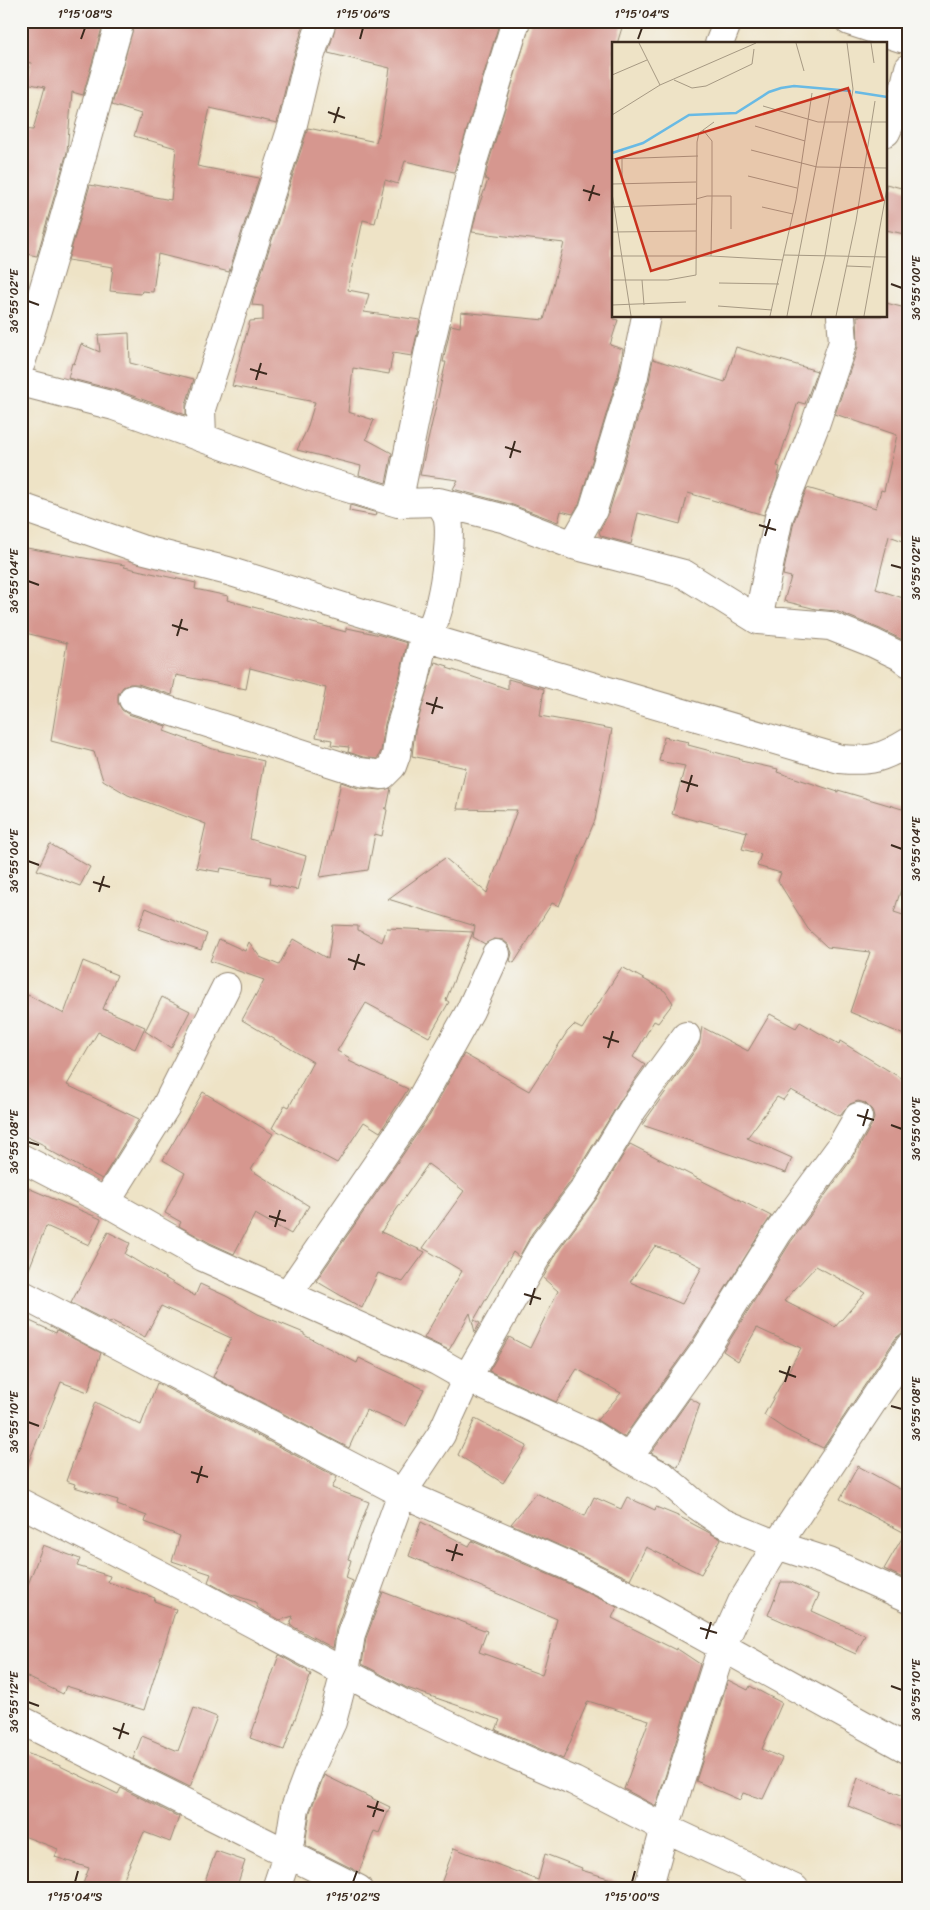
<svg xmlns="http://www.w3.org/2000/svg" width="930" height="1910" viewBox="0 0 930 1910" font-family="Sriracha,sans-serif">
<rect width="100%" height="100%" fill="#f6f6f2"/>
<filter id="ink" filterUnits="userSpaceOnUse"><feTurbulence type="fractalNoise" baseFrequency=".02" numOctaves="2"/><feDisplacementMap in="SourceGraphic" scale="10" xChannelSelector="R" yChannelSelector="G"/><feConvolveMatrix kernelMatrix="1 2 1 2 8 2 1 2 1" color-interpolation-filters="sRGB"/></filter>
<filter id="wash" filterUnits="userSpaceOnUse"><feTurbulence type="fractalNoise" baseFrequency=".0096" numOctaves="4" result="noise"/><feDisplacementMap in="SourceGraphic" scale="20" xChannelSelector="R" yChannelSelector="G"/><feGaussianBlur stdDeviation="1.12" result="paint"/><feColorMatrix in="noise" values="0 0 0 0 0 0 0 0 0 0 0 0 0 0 0 0 0 1.4 0 .05"/><feComposite in="paint" operator="in"/></filter>
<g filter="url(#wash)">
<rect width="100%" height="100%" fill="#eee3c6"/>
<g id="blocks">
<path fill="#d6978f" fill-rule="evenodd" d="M21 21H104L83 95 72 92 67 152 37 256 21 253V129L33 130 45 87 26 83 31 63 21 61Z
M135 21H305L291 65 277 123 210 108 197 166 259 178 229 272 158 254 153 292 142 291 141 294 110 291 113 267 68 260 90 185 171 200 176 148 134 136 141 114 112 105Z
M337 21H500L454 172 405 161 398 184 385 180 375 223 363 220 348 290 369 294 364 312 420 320 412 356 393 353 389 374 353 368 348 412 374 420 366 439 392 453 386 483 359 475 361 466 297 450 307 429 315 402 232 386 250 321 263 320V306L252 305 253 299 308 128 376 142 382 120 390 68 328 53Z
M531 21H624L617 44H614V319L618 320 610 345 623 349 619 372 579 504 573 514 561 511 558 522 510 504 453 489 458 480 420 475 446 362H443L451 325 460 327 461 312 544 320 564 243 472 232 477 211 488 180 485 179 488 165Z
M886 184 909 190V235L886 230Z
M886 303 909 309V543L889 536 876 589 909 600V643L880 629 836 611 816 609 784 601 791 577 783 575 794 521 807 488 876 508 881 490 884 491 897 435 835 414 858 347 857 316H886Z
M129 333 130 363 194 379 186 404V415L119 391 68 378 72 363 74 364 81 344 100 352 98 335Z
M736 347 817 371 805 404 798 402 777 466 780 467 777 481 764 515 688 493 680 524 638 513 631 544 601 536 599 532 608 515 649 381 653 359 725 382Z
M350 505 377 513 376 516 349 511Z
M21 547 125 565 124 567 196 583 195 589 228 596 227 600 346 632V628L352 629 380 635 407 643 400 675 385 724 381 751 377 759 363 757 348 752 349 747 331 745 332 740 316 737 326 688 250 668 246 689 176 675 172 695 138 684H130L123 687 118 694V703L122 710 128 714 166 726 164 731 213 749 264 761 250 839 306 856 297 890 270 884 271 877 221 868 220 872 196 868 206 824 128 795 103 780 94 752 51 741 67 643 21 632Z
M435 662 448 666 447 668 508 689V679L544 689 540 716 612 729 595 820 559 906 552 903 514 963 510 961 512 953 509 945 503 940 494 939 485 944 473 937 475 926 388 899 445 858 487 893 517 810 457 809 466 768 412 756 415 731Z
M664 737 689 742 688 745 741 759V761L778 769 777 772 838 792V790L909 811V863L894 912 909 917V961L903 979 909 982V1037L850 1012 870 952 827 947 808 929 778 881 781 873 757 866 761 854 742 849 747 832 698 820 697 821 672 814 685 766 659 761Z
M341 782 358 788 381 790 391 788 387 808H384L387 810 382 836 375 834 368 870 320 877Z
M50 844 90 867 80 886 37 870Z
M146 908 207 934 201 950 138 929Z
M333 925 358 926V930L382 942 387 928 473 932 446 1000 449 1002 429 1037 366 1003 337 1051 350 1058 349 1061 408 1089 380 1132 364 1122 337 1163 272 1128 285 1105 289 1107 313 1062 242 1020 264 980 210 961 219 939 245 951 249 942 260 957 279 965 293 939 328 959Z
M83 961 117 975 103 1009 145 1027 135 1049 98 1032 67 1085 139 1119 102 1179 45 1148 46 1146 21 1134V1008L28 995 64 1014Z
M622 967 665 991 673 1003 658 1023 654 1021 633 1057 645 1065 620 1101 571 1181 532 1233 519 1257 513 1252 474 1320 480 1323 475 1332 470 1313 449 1350 424 1338 462 1271 423 1248 464 1191 428 1164 381 1232 425 1252 403 1282 378 1273 362 1308 316 1281 430 1115 464 1054 529 1091 567 1032 574 1025 582 1029Z
M162 997 190 1011 171 1048 145 1031Z
M770 1014 796 1028 800 1022 839 1044 840 1041 909 1083V1323L902 1333 896 1338 823 1448 786 1430 764 1415 801 1348 757 1328 738 1361 723 1351 790 1243 854 1156 872 1124 874 1118 872 1110 865 1103 858 1101 850 1104 840 1116 791 1090 783 1100 777 1097 747 1138 792 1158 786 1173 642 1125 699 1045 702 1027 748 1051ZM816 1266 865 1293 835 1327 784 1301Z
M203 1092 273 1134 251 1170 309 1206 291 1234 255 1214 234 1254 210 1243 179 1226 181 1222 165 1213 185 1173 163 1160Z
M630 1144 771 1216 690 1344 624 1437 597 1420 621 1393 577 1369 556 1402 489 1371 509 1337 530 1348 558 1291 543 1278 558 1251 597 1198ZM655 1246 675 1253 702 1267 682 1304 630 1282Z
M21 1185 101 1219 89 1245 46 1226 25 1279H21Z
M108 1232 130 1243 125 1254 195 1296 200 1284 226 1296 258 1314 304 1333V1335L357 1363 359 1358 424 1389 406 1426 366 1410 349 1448 213 1377 231 1338 161 1306 145 1337 112 1321 111 1323 71 1303Z
M21 1317 56 1333 57 1330 101 1353 88 1392 61 1382 22 1478Z
M157 1383 337 1477 332 1488 369 1502 348 1559 351 1560 346 1578 353 1581 336 1629 333 1648 290 1625 293 1616 280 1620 258 1608 255 1602 228 1593 208 1582 211 1574 172 1561 180 1536 145 1522 147 1516 117 1505 118 1500 74 1487 75 1484 66 1481 95 1402 141 1425Z
M690 1398 700 1404 678 1467 651 1453Z
M475 1419 527 1446 503 1483 458 1455Z
M858 1466 909 1494V1581L884 1569 905 1533 840 1499Z
M536 1493 585 1516 594 1497 621 1509 627 1497 655 1510 656 1507 678 1516 721 1539 701 1574 646 1547 630 1579 572 1551 511 1524Z
M421 1522 469 1546 472 1541 559 1579 617 1607 612 1618 676 1650V1648L700 1664 656 1806 624 1789 649 1720 588 1701 563 1759 496 1730 500 1720 407 1688 362 1664 366 1638 383 1592 487 1631 479 1652 542 1675 557 1619 409 1556Z
M43 1545 80 1559 77 1566 110 1576 108 1582 155 1598 154 1601 176 1609 144 1710 66 1686 63 1694 21 1674V1603Z
M781 1582H791L819 1595 812 1611 865 1635 856 1654 768 1615Z
M279 1655 308 1671 307 1672 311 1674 284 1750 250 1738Z
M728 1680 748 1690 750 1686 782 1703 762 1749 782 1758 763 1799 743 1793 740 1800 696 1781Z
M194 1708 217 1717 190 1787 133 1759 142 1736 178 1751Z
M21 1751 60 1766 118 1794 121 1788 179 1817 170 1842 144 1832 119 1889H81L89 1868 55 1857 58 1849 21 1835Z
M324 1775 390 1807 379 1833 374 1831 359 1872 305 1845 310 1812Z
M858 1778 909 1798V1830L848 1806Z
M454 1848 538 1880 545 1854 582 1868 581 1870 625 1883 624 1889H439Z
M216 1851 245 1861 236 1889H202Z"/>
</g>
</g>
<g filter="url(#ink)">
<use href="#blocks" fill-opacity="0" stroke="#948672" stroke-width="1"/>
<g fill="none" stroke-linecap="round" stroke-linejoin="round">
<g stroke="#948672" stroke-width="30">
<path id="street" d="M849 21 901 38 909 39
M719 44 728 21
M886 132 902 98 909 68
M21 363C57 250 87 135 120 21
M21 382 114 406 311 477 398 503 439 502 506 519 573 545 684 574 758 620 830 626 873 643 900 656 909 663
M202 437 201 409 293 124 306 69 322 21
M398 503 429 350 473 161 516 21
M21 507 141 549 228 571 430 634
M573 545 593 510 634 376 646 316
M758 620 779 517 814 428 843 342 841 316
M424 637 840 759C870 762 883 758 909 742
M133 699 360 772 383 775 392 766 396 755 400 728 415 679 424 637C442 625 452 540 448 519 447 513 442 507 439 502
M21 1158 106 1202 203 1257 437 1361 467 1378 592 1435 628 1458 664 1477 695 1504 721 1522 777 1545 829 1562 909 1598
M106 1202 166 1106 226 987
M21 1294 402 1493 566 1565 645 1604 909 1750
M288 1294 417 1106 470 1011 496 954
M628 1458 703 1353 777 1234 840 1148 858 1117
M21 1503 190 1590 404 1704 471 1736 574 1781 665 1828 795 1889
M21 1720 358 1889
M276 1889 288 1853 295 1808 309 1771 332 1722 345 1672 351 1634 402 1493 441 1435 467 1378 545 1242 584 1190 633 1109 686 1036
M648 1889 665 1828 722 1647 742 1602 777 1545 909 1347"/>
</g>
<use href="#street" stroke="#fff" stroke-width="28"/>
</g>
</g>
<path fill="none" stroke="#3b2a1e" stroke-width="2" d="M81 39 85 28M360 39 363 28M638 39 642 28M328 112 345 118M334 123 339 107M583 190 600 195M589 201 594 185M891 284 902 288M28 301 39 305M250 369 267 374M256 380 261 363M505 447 521 452M510 458 515 441M759 525 776 530M765 536 770 519M891 565 902 568M28 581 39 585M172 625 188 630M177 636 182 619M426 703 443 708M432 714 437 697M681 781 698 786M687 792 692 775M891 845 902 849M28 861 39 865M93 882 110 887M99 892 104 876M348 959 365 965M354 970 359 954M603 1037 619 1042M608 1048 613 1031M857 1115 874 1120M891 1125 902 1129M863 1126 868 1109M28 1142 39 1145M269 1216 286 1221M275 1227 280 1210M524 1294 541 1299M530 1305 535 1288M779 1371 796 1377M785 1382 790 1366M891 1406 902 1409M28 1422 39 1426M191 1472 208 1477M197 1483 202 1466M446 1550 463 1555M452 1561 457 1544M700 1628 717 1633M706 1639 711 1622M891 1686 902 1690M28 1702 39 1706M113 1728 129 1734M119 1739 124 1723M367 1806 384 1811M373 1817 378 1801M75 1882 78 1871M353 1882 357 1871M632 1882 635 1871"/>
<g transform="translate(612 42)">
<rect width="275" height="275" fill="#eee3c6"/>
<path fill="none" stroke="#69bae4" stroke-width="2.5" d="M243 50 275 55M0 111 31 101 77 73 124 71 157 50 169 46 182 44 239 49"/>
<path fill="none" stroke="#a69983" stroke-width="1" d="M27 1 48 43M184 1 192 29M259 1 262 21M0 33 35 18M62 38 80 46 94 44 140 22 142 7M151 64 206 80H275M0 73 48 43 144 1M143 84 193 99M91 88 100 99V154M139 108 205 125 275 126M0 117 86 114M10 117V140M0 120V151L19 274M136 134 185 146M0 142 84 140M100 154 99 214 171 218M84 157 95 154H119V187M0 165 85 162M150 165 181 172M0 190 84 189M172 213 275 215M0 214H99M235 224 259 225M0 238H56L84 233 85 100 87 91 102 80M30 238 32 263M107 241 167 242M0 263 74 260M106 264 160 268M158 274 184 158 200 51M175 274 218 52M199 274 213 214 239 61 241 47 235 1M224 274 244 179 263 59M252 274 275 146"/>
<path fill="#c8321e" fill-opacity="0.15" stroke="#c8321e" stroke-width="2.5" d="M236 46 271 158 39 229 4 117Z"/>
<rect width="275" height="275" fill="none" stroke="#3b2a1e" stroke-width="2.5"/>
</g>
<rect width="930" height="1910" fill="none" stroke="#f6f6f2" stroke-width="55"/>
<rect x="28" y="28" width="874" height="1854" fill="none" stroke="#3b2a1e" stroke-width="2"/>
<g font-size="12" text-anchor="middle" fill="#3b2a1e">
<text x="85" y="18">1°15'08"S</text>
<text x="363" y="18">1°15'06"S</text>
<text x="642" y="18">1°15'04"S</text>
<text transform="translate(916 288) rotate(-90)" y="4">36°55'00"E</text>
<text transform="translate(14 301) rotate(-90)" y="4">36°55'02"E</text>
<text transform="translate(916 568) rotate(-90)" y="4">36°55'02"E</text>
<text transform="translate(14 581) rotate(-90)" y="4">36°55'04"E</text>
<text transform="translate(916 849) rotate(-90)" y="4">36°55'04"E</text>
<text transform="translate(14 861) rotate(-90)" y="4">36°55'06"E</text>
<text transform="translate(916 1129) rotate(-90)" y="4">36°55'06"E</text>
<text transform="translate(14 1142) rotate(-90)" y="4">36°55'08"E</text>
<text transform="translate(916 1409) rotate(-90)" y="4">36°55'08"E</text>
<text transform="translate(14 1422) rotate(-90)" y="4">36°55'10"E</text>
<text transform="translate(916 1690) rotate(-90)" y="4">36°55'10"E</text>
<text transform="translate(14 1702) rotate(-90)" y="4">36°55'12"E</text>
<text x="75" y="1901">1°15'04"S</text>
<text x="353" y="1901">1°15'02"S</text>
<text x="632" y="1901">1°15'00"S</text>
</g>
</svg>
